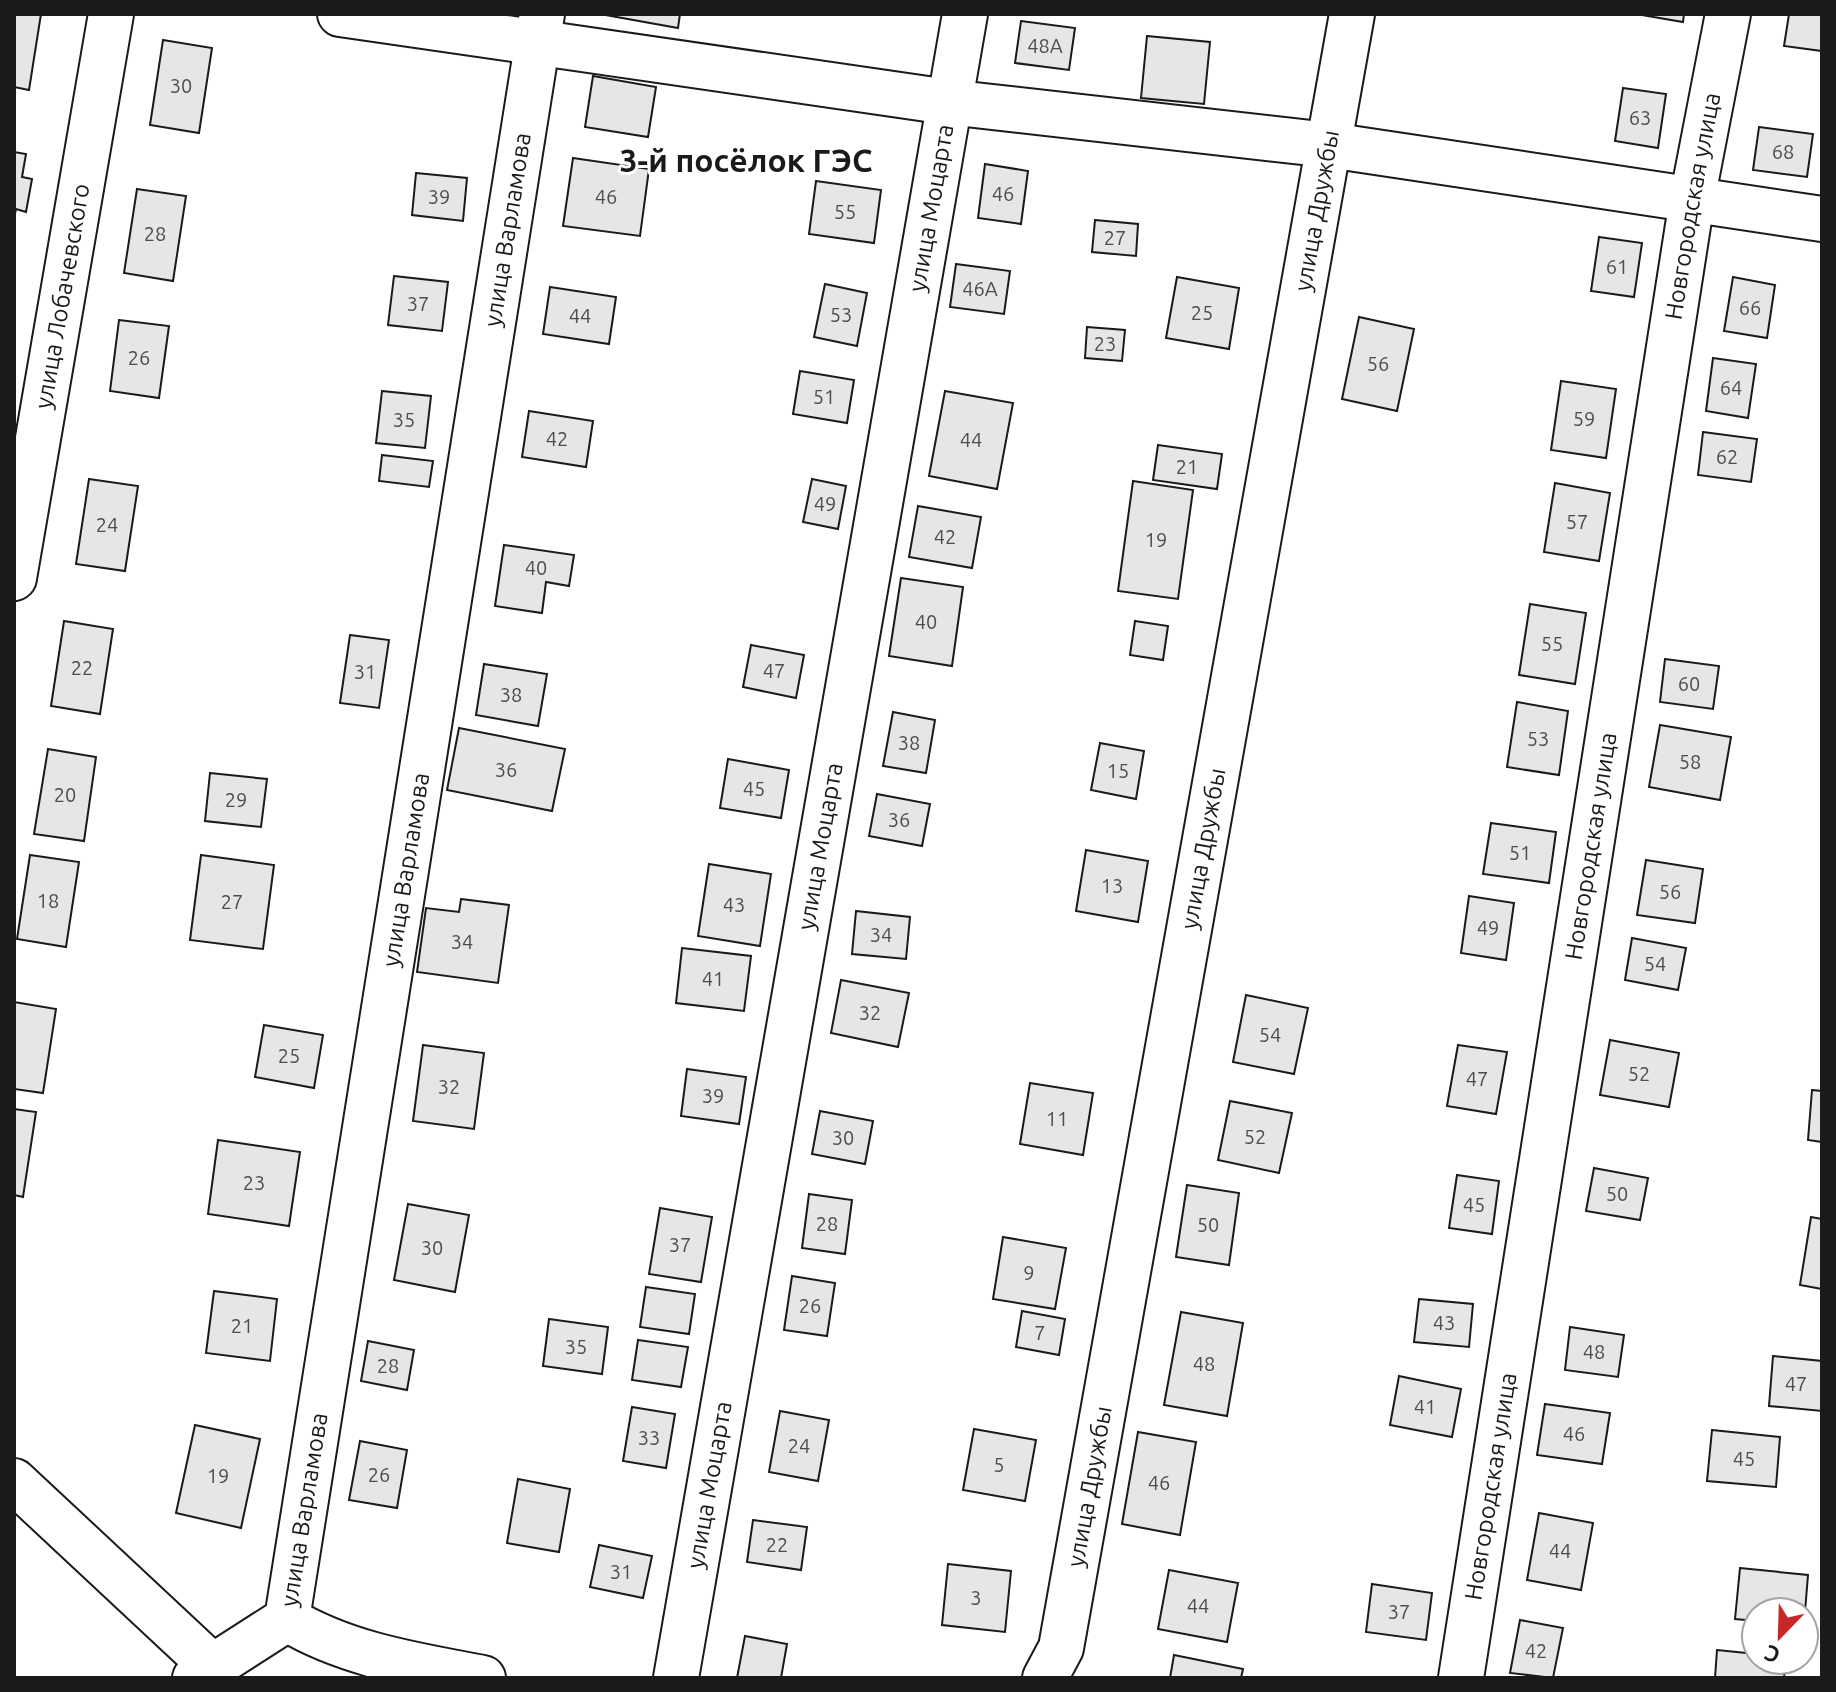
<svg xmlns="http://www.w3.org/2000/svg" width="1836" height="1692" viewBox="0 0 1836 1692" font-family="Ubuntu,sans-serif">
<rect width="100%" height="100%" fill="#fff"/>
<path fill="#e6e6e6" stroke="#1a1a1a" stroke-width="2" d="M14 14H41L29 90 14 87Z
M600 14H680L678 28Z
M1636 14H1684L1683 22Z
M1789 14H1822V51L1784 46Z
M1021 21 1075 28 1069 70 1015 63Z
M1147 36 1210 42 1204 104 1141 98Z
M163 40 212 48 199 133 150 125Z
M593 76 656 87 648 137 585 127Z
M1623 88 1666 94 1658 148 1615 141Z
M1759 127 1813 134 1807 177 1753 170Z
M14 152 26 154 22 177 32 179 26 212 16 209 14 218Z
M573 158 649 169 640 236 563 226Z
M985 164 1028 171 1021 224 978 218Z
M416 173 467 178 463 221 412 215Z
M816 181 881 190 874 243 809 234Z
M137 189 186 196 173 281 124 273Z
M1095 220 1138 224 1136 256 1092 252Z
M1599 237 1642 243 1634 297 1591 291Z
M956 264 1010 271 1004 314 950 307Z
M394 276 448 282 442 331 388 325Z
M1177 277 1239 288 1229 349 1166 338Z
M1733 277 1775 285 1767 338 1724 331Z
M825 284 867 293 857 346 814 337Z
M550 287 616 297 609 344 543 334Z
M1359 317 1414 329 1397 411 1342 399Z
M119 320 169 326 159 398 110 391Z
M1087 327 1125 330 1122 361 1085 358Z
M1713 358 1756 364 1748 418 1706 411Z
M800 371 854 380 847 423 793 414Z
M1561 381 1616 389 1606 458 1551 450Z
M382 391 431 396 425 448 376 443Z
M945 391 1013 403 997 489 929 476Z
M529 411 593 421 586 467 522 457Z
M1703 432 1757 439 1751 482 1698 475Z
M1158 445 1222 454 1217 489 1153 480Z
M382 455 433 461 429 487 379 481Z
M89 479 138 486 125 571 76 564Z
M812 479 846 486 838 529 803 522Z
M1133 481 1193 490 1178 599 1118 591Z
M1555 483 1610 493 1599 561 1544 552Z
M918 506 981 517 972 568 909 557Z
M504 545 574 555 569 586 546 582 542 613 495 606Z
M901 578 963 587 952 666 889 656Z
M1530 604 1586 613 1575 684 1519 675Z
M64 621 113 629 100 714 51 706Z
M1135 621 1168 626 1163 660 1130 655Z
M350 635 389 640 379 708 340 703Z
M751 645 804 655 796 698 743 687Z
M1665 659 1719 666 1713 709 1660 702Z
M484 664 547 674 538 726 476 715Z
M1517 702 1568 711 1559 775 1507 767Z
M893 712 935 720 926 773 883 766Z
M1660 725 1731 737 1720 800 1649 787Z
M459 728 565 749 552 811 447 790Z
M1100 743 1144 751 1136 799 1091 790Z
M48 749 96 757 84 841 34 834Z
M728 759 789 770 781 818 720 808Z
M210 773 267 779 261 827 205 821Z
M877 794 930 804 922 846 869 836Z
M1491 823 1556 832 1549 883 1483 874Z
M1086 850 1148 861 1138 922 1076 911Z
M30 855 79 862 66 947 17 939Z
M201 855 274 865 263 949 190 940Z
M1646 860 1703 869 1695 923 1637 915Z
M709 864 771 874 760 946 698 936Z
M1469 896 1514 903 1506 960 1461 953Z
M461 899 509 905 498 983 417 972 426 908 459 912Z
M856 911 910 917 906 959 852 954Z
M1632 938 1686 948 1678 990 1625 980Z
M682 948 751 956 744 1011 676 1003Z
M841 980 909 993 898 1047 831 1033Z
M1246 995 1308 1008 1294 1074 1233 1062Z
M14 1002 56 1009 43 1093 14 1089Z
M264 1025 323 1035 314 1088 255 1077Z
M1610 1040 1679 1053 1669 1107 1600 1095Z
M423 1045 484 1053 474 1129 413 1121Z
M1458 1045 1507 1052 1496 1114 1447 1106Z
M687 1069 746 1077 739 1124 681 1116Z
M1030 1083 1093 1093 1083 1155 1020 1144Z
M1812 1090 1822 1091V1142L1808 1140Z
M1230 1101 1292 1113 1279 1173 1218 1160Z
M14 1109 36 1112 23 1197 14 1195Z
M820 1111 873 1121 865 1164 812 1154Z
M218 1140 300 1152 289 1226 208 1214Z
M1594 1168 1648 1178 1640 1220 1586 1211Z
M1457 1175 1499 1181 1492 1234 1449 1228Z
M1187 1185 1239 1193 1229 1265 1176 1257Z
M809 1194 852 1200 845 1254 802 1248Z
M408 1204 469 1215 455 1292 394 1280Z
M660 1208 712 1217 701 1282 649 1274Z
M1811 1217 1822 1219V1289L1800 1285Z
M1003 1237 1066 1248 1055 1309 993 1299Z
M792 1276 835 1283 827 1336 784 1330Z
M646 1287 695 1294 689 1334 640 1327Z
M214 1291 277 1299 270 1361 206 1353Z
M1419 1299 1473 1304 1469 1347 1414 1342Z
M1022 1311 1065 1319 1059 1355 1016 1347Z
M1181 1312 1243 1323 1227 1416 1164 1405Z
M549 1319 608 1327 602 1374 543 1366Z
M1570 1327 1624 1335 1618 1377 1565 1370Z
M638 1340 688 1347 681 1387 632 1380Z
M368 1341 414 1350 407 1390 361 1381Z
M1773 1356 1822 1361V1411L1769 1406Z
M1399 1376 1461 1389 1452 1437 1390 1425Z
M1545 1404 1610 1413 1602 1464 1537 1455Z
M632 1407 675 1414 666 1468 623 1461Z
M780 1411 829 1420 818 1481 769 1472Z
M195 1425 260 1439 241 1528 176 1513Z
M974 1429 1036 1440 1025 1501 963 1490Z
M1712 1430 1780 1437 1776 1487 1707 1481Z
M1138 1432 1196 1442 1180 1535 1122 1524Z
M360 1441 407 1450 397 1508 349 1500Z
M518 1479 570 1489 559 1552 507 1543Z
M1539 1513 1593 1523 1581 1590 1527 1580Z
M753 1520 807 1527 801 1570 747 1562Z
M599 1545 652 1556 643 1598 590 1587Z
M948 1564 1011 1571 1005 1632 942 1625Z
M1740 1568 1808 1575 1804 1624V1612H1756V1621L1735 1619Z
M1169 1570 1238 1583 1227 1642 1158 1629Z
M1372 1584 1432 1593 1426 1640 1366 1632Z
M1520 1620 1563 1628 1553 1678 1510 1673Z
M745 1636 787 1644 781 1678H737Z
M1717 1650 1756 1654V1660H1786L1784 1678H1715Z
M1174 1655 1243 1669 1241 1678H1170Z"/>
<g fill="none" stroke-linecap="round" stroke-linejoin="round">
<g stroke="#1a1a1a" stroke-width="48">
<g id="minor">
<path d="M340 14 948 102 1329 145 1822 219"/>
<path id="s1" d="M14 578 111 14"/>
<path d="M14 1481 211 1665"/>
<path d="M287 1619C347 1655 415 1665 483 1678"/>
<path id="s2" d="M195 1678 287 1619 542 14"/>
<path id="s3" d="M676 1678 965 14"/>
<path id="s4" d="M1045 1678 1061 1648 1352 14"/>
<path id="s5" d="M1461 1678 1692 200 1728 14"/>
</g>
</g>
<use href="#minor" stroke="#fff" stroke-width="44"/>
</g>
<g text-anchor="middle" stroke-width="6" stroke-linejoin="round" paint-order="stroke">
<g font-size="20" fill="#4d4d4d">
<text x="1045" y="53">48А</text>
<text x="181" y="93">30</text>
<text x="1640" y="125">63</text>
<text x="1783" y="159">68</text>
<text x="1003" y="201">46</text>
<text x="439" y="204">39</text>
<text x="606" y="204">46</text>
<text x="845" y="219">55</text>
<text x="155" y="241">28</text>
<text x="1115" y="245">27</text>
<text x="1617" y="274">61</text>
<text x="980" y="296">46А</text>
<text x="418" y="311">37</text>
<text x="1750" y="315">66</text>
<text x="1202" y="320">25</text>
<text x="841" y="322">53</text>
<text x="580" y="323">44</text>
<text x="1105" y="351">23</text>
<text x="139" y="365">26</text>
<text x="1378" y="371">56</text>
<text x="1731" y="395">64</text>
<text x="824" y="404">51</text>
<text x="1584" y="426">59</text>
<text x="404" y="427">35</text>
<text x="557" y="446">42</text>
<text x="971" y="447">44</text>
<text x="1727" y="464">62</text>
<text x="1187" y="474">21</text>
<text x="825" y="511">49</text>
<text x="1577" y="529">57</text>
<text x="107" y="532">24</text>
<text x="945" y="544">42</text>
<text x="1156" y="547">19</text>
<text x="536" y="575">40</text>
<text x="926" y="629">40</text>
<text x="1552" y="651">55</text>
<text x="82" y="675">22</text>
<text x="774" y="678">47</text>
<text x="365" y="679">31</text>
<text x="1689" y="691">60</text>
<text x="511" y="702">38</text>
<text x="1538" y="746">53</text>
<text x="909" y="750">38</text>
<text x="1690" y="769">58</text>
<text x="506" y="777">36</text>
<text x="1118" y="778">15</text>
<text x="754" y="796">45</text>
<text x="65" y="802">20</text>
<text x="236" y="807">29</text>
<text x="899" y="827">36</text>
<text x="1520" y="860">51</text>
<text x="1112" y="893">13</text>
<text x="1670" y="899">56</text>
<text x="48" y="908">18</text>
<text x="232" y="909">27</text>
<text x="734" y="912">43</text>
<text x="1488" y="935">49</text>
<text x="881" y="942">34</text>
<text x="462" y="949">34</text>
<text x="1655" y="971">54</text>
<text x="713" y="986">41</text>
<text x="870" y="1020">32</text>
<text x="1270" y="1042">54</text>
<text x="289" y="1063">25</text>
<text x="1639" y="1081">52</text>
<text x="1477" y="1086">47</text>
<text x="449" y="1094">32</text>
<text x="713" y="1103">39</text>
<text x="1057" y="1126">11</text>
<text x="1255" y="1144">52</text>
<text x="843" y="1145">30</text>
<text x="254" y="1190">23</text>
<text x="1617" y="1201">50</text>
<text x="1474" y="1212">45</text>
<text x="827" y="1231">28</text>
<text x="1208" y="1232">50</text>
<text x="680" y="1252">37</text>
<text x="432" y="1255">30</text>
<text x="1029" y="1280">9</text>
<text x="810" y="1313">26</text>
<text x="1444" y="1330">43</text>
<text x="242" y="1333">21</text>
<text x="1040" y="1340">7</text>
<text x="576" y="1354">35</text>
<text x="1594" y="1359">48</text>
<text x="1204" y="1371">48</text>
<text x="388" y="1373">28</text>
<text x="1796" y="1391">47</text>
<text x="1425" y="1414">41</text>
<text x="1574" y="1441">46</text>
<text x="649" y="1445">33</text>
<text x="799" y="1453">24</text>
<text x="1744" y="1466">45</text>
<text x="999" y="1472">5</text>
<text x="379" y="1482">26</text>
<text x="218" y="1483">19</text>
<text x="1159" y="1490">46</text>
<text x="777" y="1552">22</text>
<text x="1560" y="1558">44</text>
<text x="621" y="1579">31</text>
<text x="976" y="1605">3</text>
<text x="1198" y="1613">44</text>
<text x="1399" y="1619">37</text>
<text x="1536" y="1658">42</text>
</g>
<g font-size="24" fill="#1a1a1a" stroke="#fff">
<text dy="8" stroke="none"><textPath href="#s5" startOffset="1490">Новгородская улица</textPath></text>
<text dy="8" stroke="none"><textPath href="#s3" startOffset="1492">улица Моцарта</textPath></text>
<text dy="8" stroke="none"><textPath href="#s4" startOffset="1494">улица Дружбы</textPath></text>
<text dy="8" stroke="none"><textPath href="#s2" startOffset="1516">улица Варламова</textPath></text>
<text dy="8" stroke="none"><textPath href="#s1" startOffset="286">улица Лобачевского</textPath></text>
<text dy="8" stroke="none"><textPath href="#s5" startOffset="842">Новгородская улица</textPath></text>
<text dy="8" stroke="none"><textPath href="#s3" startOffset="844">улица Моцарта</textPath></text>
<text dy="8" stroke="none"><textPath href="#s4" startOffset="846">улица Дружбы</textPath></text>
<text dy="8" stroke="none"><textPath href="#s2" startOffset="868">улица Варламова</textPath></text>
<text dy="8" stroke="none"><textPath href="#s3" startOffset="196">улица Моцарта</textPath></text>
<text dy="8" stroke="none"><textPath href="#s4" startOffset="198">улица Дружбы</textPath></text>
<text dy="8" stroke="none"><textPath href="#s5" startOffset="194">Новгородская улица</textPath></text>
<text dy="8" stroke="none"><textPath href="#s2" startOffset="220">улица Варламова</textPath></text>
</g>
<g font-size="32" font-weight="bold" fill="#1a1a1a" stroke="#fff">
<text x="746" y="172">3-й посёлок ГЭС</text>
</g>
</g>
<rect width="1836" height="1692" fill="none" stroke="#1a1a1a" stroke-width="32"/>
<g transform="translate(1780 1636) rotate(203)"><circle r="38" fill="#ffffff" stroke="#a3a3a3" stroke-width="2"/>
<path d="M0-6L14 30L0 20L-14 30Z" fill="#c62828"/>
<text y="-12" font-size="22" font-weight="bold" text-anchor="middle" fill="#1a1a1a">С</text>
</g>
</svg>
